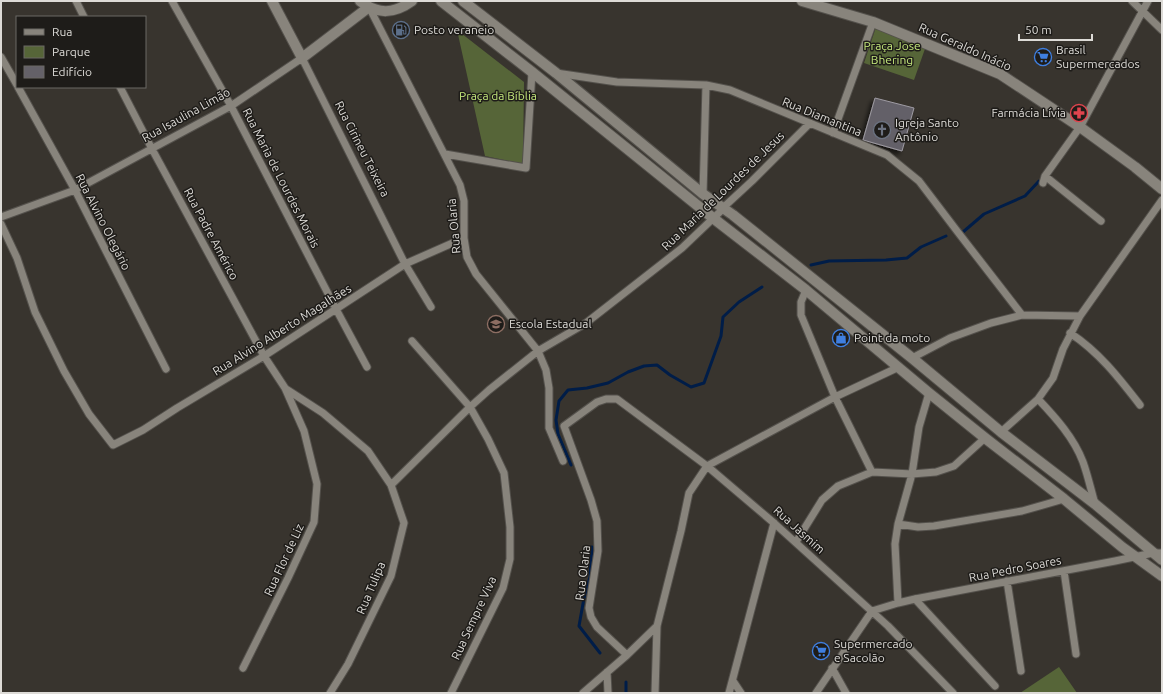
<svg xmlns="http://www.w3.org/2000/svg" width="1163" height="694" viewBox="0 0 1163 694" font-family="Ubuntu,sans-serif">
<defs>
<filter id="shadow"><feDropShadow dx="-3.5" dy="3.5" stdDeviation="2" flood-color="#0009"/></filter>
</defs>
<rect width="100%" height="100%" fill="#38342e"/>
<path fill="#566538" d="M876 27 926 46 914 80 864 63Z
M457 30 524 82 523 164 485 156Z
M1059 667 1077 693H1020Z"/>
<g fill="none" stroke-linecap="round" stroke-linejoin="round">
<path stroke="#001d48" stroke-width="3" d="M963 232 984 214 1025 196 1039 181
M811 265 829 261 886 260 907 258 921 247 946 236
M571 465 558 434 556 420 559 401 568 390 587 388 608 383 628 372 644 366 657 365 670 375 691 387 704 383 721 336 723 317 739 302 762 287
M592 547 590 577 584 598 579 626 600 653
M626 682V693"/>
</g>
<path fill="#646168" stroke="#9e9ba3" filter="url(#shadow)" d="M875 98 914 108 902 151 863 140Z"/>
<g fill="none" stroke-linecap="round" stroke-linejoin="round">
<g stroke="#54514c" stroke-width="9">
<path id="street" d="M76 1 84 17
M172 1 231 106 336 309 367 367
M1132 1 1162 30
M369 7 460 185 464 201V238L467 257 476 274 538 351 546 370 549 388V428L563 461
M1 57 17 85
M556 73 617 82 706 85 730 90 887 155 919 181 957 231 1022 315 1080 316
M18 87 75 190 166 369
M120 87 152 149 264 356 285 388 304 431 317 484 314 522 288 578 243 668
M833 133 873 22
M445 154 526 168 532 72
M1045 176 1101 221
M1043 183 1045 176 1080 127 1148 1
M703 194 706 85
M1 217 75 190 231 106 302 58 405 264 431 307
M1 224 17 258 35 312 64 371 89 414 113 445 143 430 177 408 264 356 405 264 464 238
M806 290 801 302V315L835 397 872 472
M1070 333C1099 352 1119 378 1140 405
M412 341 470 407 488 439 504 473 510 527V559L503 588 451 693
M912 358 950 338 991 323 1022 315
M286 389 323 413 368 451 391 485 404 523 391 576 348 664 330 693
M1038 399C1056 418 1074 438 1083 462 1088 476 1091 490 1095 504
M1001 432 1038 399 1053 378 1063 349 1080 316 1162 200
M391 485 470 407 489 390 538 351 586 323 682 248 724 208 726 205 752 181 809 124
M898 524 918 527 934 526 1022 511 1064 499
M796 542 822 500 838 486 872 472 912 474 936 472 954 466 985 438
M1064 571 1076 654
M1007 581 1021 671
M915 599 995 686
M898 603 895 544 898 524 912 474 919 427 929 393
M627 655 597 627 591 617 589 608 598 551 597 521 591 500 564 426 597 402 606 399H617L707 466 774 523 888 626 953 693
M832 668 846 693
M607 672 608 693
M733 681 741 693
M583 693 627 655 657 626
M655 693 657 626 681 531 689 493 707 466 835 397 899 367
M729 693 774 523
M816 693 872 611 898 603 915 599 1115 561 1153 553H1162"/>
</g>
<g stroke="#54514c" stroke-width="12">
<path id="secondary" d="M272 1 302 58 369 7
M360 1C378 15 394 14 412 1
M441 1 532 72 713 218 806 290 929 393 985 438 1064 499 1122 547 1162 576
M463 1 556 73 703 194 733 215 912 358 1001 432 1095 504 1162 560
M802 1 873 22 1000 74 1080 127 1135 167 1162 189"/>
</g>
<use href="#street" stroke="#88847c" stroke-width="7"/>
<use href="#secondary" stroke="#88847c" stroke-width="10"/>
</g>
<defs>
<g id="fuel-ring" transform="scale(0.9)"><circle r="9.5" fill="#1e1c19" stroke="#5c6f8a" stroke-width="1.5"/><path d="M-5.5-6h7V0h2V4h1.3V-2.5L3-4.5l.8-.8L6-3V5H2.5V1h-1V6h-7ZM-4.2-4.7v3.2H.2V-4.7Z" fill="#5c6f8a"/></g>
<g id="supermarket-ring" transform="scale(0.9)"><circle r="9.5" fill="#1e1c19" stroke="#3f7fe0" stroke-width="1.5"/><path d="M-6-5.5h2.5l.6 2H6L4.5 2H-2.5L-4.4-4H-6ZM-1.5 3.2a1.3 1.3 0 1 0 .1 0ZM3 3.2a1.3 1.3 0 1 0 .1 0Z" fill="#3f7fe0"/></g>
<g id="pharmacy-ring" transform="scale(0.9)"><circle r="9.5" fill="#1e1c19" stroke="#e0444e" stroke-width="1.5"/><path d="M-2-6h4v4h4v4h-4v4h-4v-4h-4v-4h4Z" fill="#e0444e"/></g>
<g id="church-ring" transform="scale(0.9)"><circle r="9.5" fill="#1e1c19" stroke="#6b7280" stroke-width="1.5"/><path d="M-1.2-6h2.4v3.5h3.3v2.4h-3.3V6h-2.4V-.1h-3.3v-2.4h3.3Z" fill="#6b7280"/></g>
<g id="school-ring" transform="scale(0.9)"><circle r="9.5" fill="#1e1c19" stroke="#8d6e63" stroke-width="1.5"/><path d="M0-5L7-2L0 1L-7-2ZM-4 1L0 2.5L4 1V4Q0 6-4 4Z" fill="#8d6e63"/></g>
<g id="shop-ring" transform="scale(0.9)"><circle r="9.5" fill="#1e1c19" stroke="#3f7fe0" stroke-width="1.5"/><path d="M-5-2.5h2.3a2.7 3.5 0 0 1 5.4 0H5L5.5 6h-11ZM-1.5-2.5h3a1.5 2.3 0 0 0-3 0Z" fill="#3f7fe0"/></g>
</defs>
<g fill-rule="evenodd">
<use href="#fuel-ring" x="401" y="30"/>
<use href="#supermarket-ring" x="1043" y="57"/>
<use href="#pharmacy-ring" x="1079" y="113"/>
<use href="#church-ring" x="882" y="130"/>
<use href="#school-ring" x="496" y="324"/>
<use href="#shop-ring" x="841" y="338"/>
<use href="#supermarket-ring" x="821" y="651"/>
</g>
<g text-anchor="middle" stroke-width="3" stroke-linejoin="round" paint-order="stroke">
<g font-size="12" fill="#dddbd7" stroke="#1e1c19" text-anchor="start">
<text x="414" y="34">Posto veraneio</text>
<text x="1056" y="54">Brasil<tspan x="1056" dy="14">Supermercados</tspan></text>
<text x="1066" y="117" text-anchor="end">Farmácia Lívia</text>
<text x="895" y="127">Igreja Santo<tspan x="895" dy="14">Antônio</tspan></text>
<text x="509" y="328">Escola Estadual</text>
<text x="854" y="342">Point da moto</text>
<text x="834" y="648">Supermercado<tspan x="834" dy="14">e Sacolão</tspan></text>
</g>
<g font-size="12" fill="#c3e67b" stroke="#1e1c19">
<text x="892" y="50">Praça Jose<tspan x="892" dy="14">Bhering</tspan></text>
<text x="498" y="100">Praça da Bíblia</text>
</g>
<g font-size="12" fill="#dddbd7" stroke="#1e1c19">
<text transform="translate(965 47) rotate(24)" y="4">Rua Geraldo Inácio</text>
<text transform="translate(186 115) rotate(-29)" y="4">Rua Isaulina Limão</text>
<text transform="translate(822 117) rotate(22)" y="4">Rua Diamantina</text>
<text transform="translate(362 149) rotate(63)" y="4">Rua Cirineu Teixeira</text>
<text transform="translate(281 178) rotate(63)" y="4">Rua Maria de Lourdes Morais</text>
<text transform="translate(723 191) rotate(-44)" y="4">Rua Maria de Lourdes de Jesus</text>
<text transform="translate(103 222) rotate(63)" y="4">Rua Alvino Olegário</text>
<text transform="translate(454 226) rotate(-95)" y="4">Rua Olaria</text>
<text transform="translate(211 234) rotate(62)" y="4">Rua Padre Américo</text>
<text transform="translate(282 330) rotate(-32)" y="4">Rua Alvino Alberto Magalhães</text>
<text transform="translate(799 530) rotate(42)" y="4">Rua Jasmim</text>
<text transform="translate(284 560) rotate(-65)" y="4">Rua Flor de Liz</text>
<text transform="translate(1015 569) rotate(-11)" y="4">Rua Pedro Soares</text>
<text transform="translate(583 573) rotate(-83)" y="4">Rua Olaria</text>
<text transform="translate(371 588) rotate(-67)" y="4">Rua Tulipa</text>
<text transform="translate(474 618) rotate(-65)" y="4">Rua Sempre Viva</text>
</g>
</g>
<rect width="1163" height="694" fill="none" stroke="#dddbd7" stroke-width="4"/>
<rect x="16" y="16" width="130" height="72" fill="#1e1c19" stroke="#6a6865"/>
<rect x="24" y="29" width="20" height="6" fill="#88847c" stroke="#6a6865"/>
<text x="52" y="36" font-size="12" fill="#dddbd7">Rua</text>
<rect x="24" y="46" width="20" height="12" fill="#566538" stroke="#6a6865"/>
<text x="52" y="56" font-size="12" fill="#dddbd7">Parque</text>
<rect x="24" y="66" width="20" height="12" fill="#646168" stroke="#6a6865"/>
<text x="52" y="76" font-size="12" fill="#dddbd7">Edifício</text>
<path d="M1019 34v6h73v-6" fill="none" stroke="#dddbd7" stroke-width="2"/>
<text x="1025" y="34" font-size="12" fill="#dddbd7" stroke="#1e1c19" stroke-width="3" paint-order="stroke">50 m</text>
</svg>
